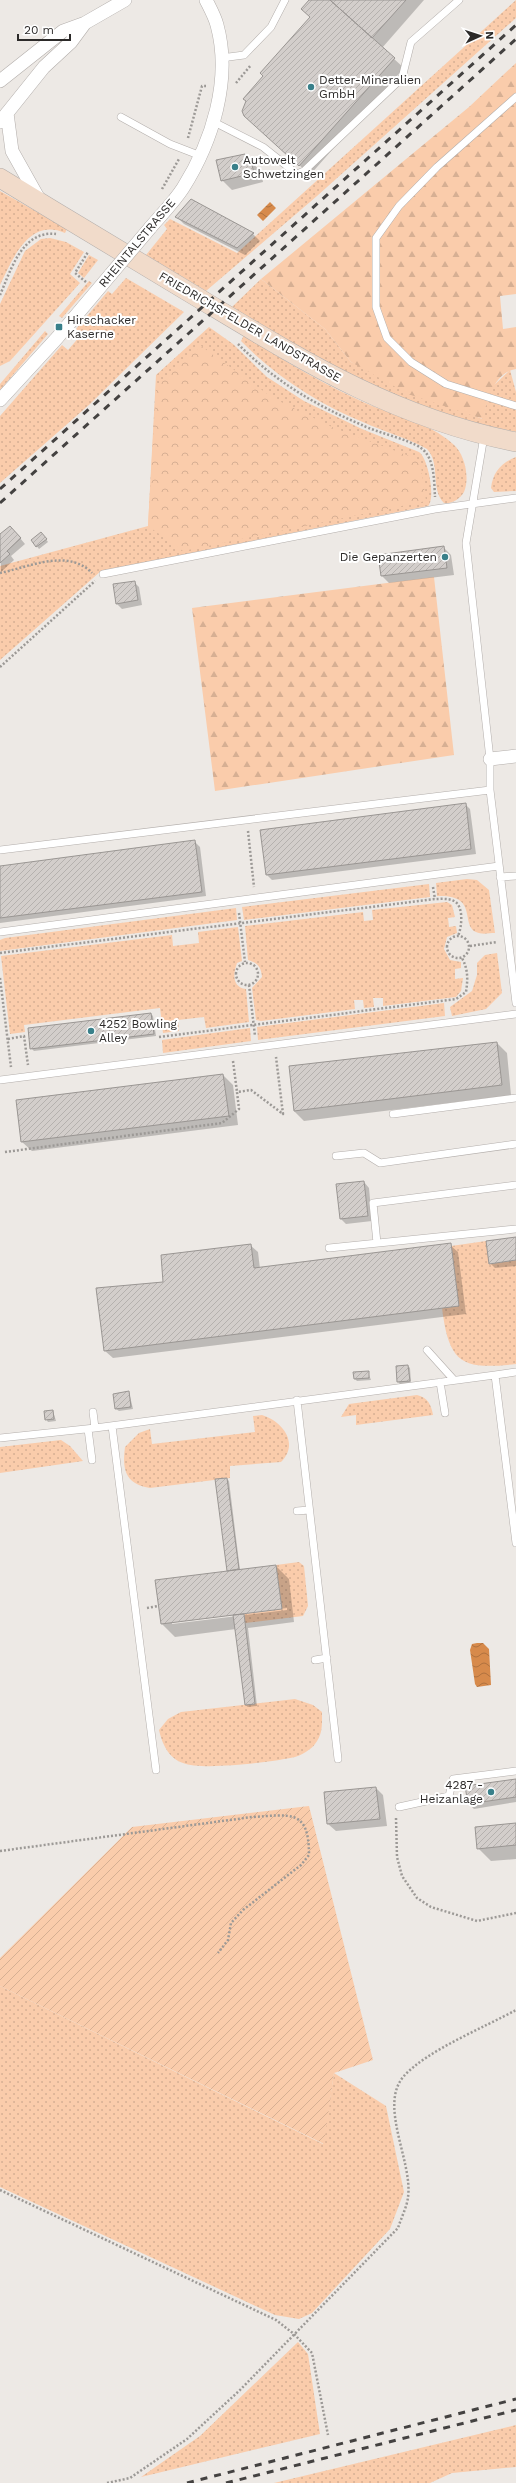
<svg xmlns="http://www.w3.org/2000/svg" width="516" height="2483" viewBox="0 0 516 2483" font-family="'Work Sans',sans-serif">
<defs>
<pattern id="grass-dots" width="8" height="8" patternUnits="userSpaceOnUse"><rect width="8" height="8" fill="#faccab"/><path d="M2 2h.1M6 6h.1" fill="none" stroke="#d6af93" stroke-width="1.8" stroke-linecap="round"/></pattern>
<pattern id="forest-firs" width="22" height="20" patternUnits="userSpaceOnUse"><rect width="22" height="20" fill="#faccab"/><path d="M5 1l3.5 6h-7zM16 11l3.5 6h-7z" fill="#d6af93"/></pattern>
<pattern id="park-crowns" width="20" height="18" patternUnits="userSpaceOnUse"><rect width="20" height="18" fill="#faccab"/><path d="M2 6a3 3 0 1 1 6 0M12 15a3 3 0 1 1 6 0" fill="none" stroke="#d6af93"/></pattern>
<pattern id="garden-furrows" width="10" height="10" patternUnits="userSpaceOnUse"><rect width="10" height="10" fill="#faccab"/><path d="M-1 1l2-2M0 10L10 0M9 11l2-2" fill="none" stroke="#d6af93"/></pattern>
<pattern id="water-waves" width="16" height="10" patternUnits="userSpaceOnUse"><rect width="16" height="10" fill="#d78a4b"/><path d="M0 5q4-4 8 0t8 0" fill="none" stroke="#af713e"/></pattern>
<pattern id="building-hatch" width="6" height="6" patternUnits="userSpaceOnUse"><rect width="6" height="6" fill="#d3cecb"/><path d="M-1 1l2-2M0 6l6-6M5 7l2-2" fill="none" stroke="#b5b1ae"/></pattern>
</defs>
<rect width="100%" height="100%" fill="#ede9e5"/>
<path fill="url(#grass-dots)" d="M516 0V18L317 196 206 291 146 255 167 229 164 225 170 219 237 253Z
M0 191 67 229 65 233C29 217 12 260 0 285Z
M50 238 66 242 84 252 70 274 80 283 10 361 0 366V304L25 251 41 239Z
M89 255 98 260 84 278 78 273Z
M126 278 184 312 90 404 0 483V416L62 345 68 350 81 335 76 329 108 291 112 294Z
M261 279 325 329 351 362 482 419 492 387 510 370 516 392V432C473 423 428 413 388 394 334 369 282 338 232 307Z
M89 281 92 283 62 318 59 316Z
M209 327 233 344 267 377 304 401 362 429 419 452C428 458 436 498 428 506L101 571 0 660V566L148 526 156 375Z
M45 331 48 334 0 390V384Z
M244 335C282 360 322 383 363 402 392 415 429 422 453 444 465 454 470 478 464 492 460 499 452 504 444 503 430 489 441 464 427 449 407 438 385 432 365 423 319 404 276 377 241 341Z
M516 457V491L494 492 491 488C493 472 501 463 516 457Z
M467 879 477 880 489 890 495 933C489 933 482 935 476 932 460 924 479 894 437 896L436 883Z
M429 884 430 897 244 920 242 907Z
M447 902 452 905 455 917 448 918 449 927 456 926 457 933 447 937 444 949 450 960 461 962V968L455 969V979L463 978 461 991 456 997 383 1006V998H373L374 1007 364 1008 363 1000H354L355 1009 261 1021 256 1020 252 988 262 977C261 967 258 963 248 960L245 926 363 912 364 921 373 920 372 910Z
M236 908 237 920 0 951V940L5 938Z
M238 927 242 961 237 963C233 974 232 987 246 989L249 1022 206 1028 204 1017 178 1020 179 1031 163 1033 160 1008 24 1025 25 1032 10 1034 1 956 172 935 173 946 199 943 198 932Z
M497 953 502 993 486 1009 452 1016 450 1007 472 991 477 975V963L485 955Z
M444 1003 445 1016 258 1040 257 1027Z
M250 1028 251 1041 163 1053 162 1040Z
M486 1241 490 1264 516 1260V1364C462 1370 449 1364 442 1308L458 1306 451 1246Z
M417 1395C428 1398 431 1404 433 1415L356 1425V1415L341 1417 349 1404Z
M262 1415C282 1421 300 1443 281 1462L230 1466V1478L150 1488C125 1484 122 1469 125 1447L139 1433 150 1429 152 1444 255 1432 253 1416Z
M61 1440 70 1446 83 1461 0 1473V1447Z
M299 1562 304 1566 308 1606 303 1616 245 1623 244 1614 282 1609 276 1565Z
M295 1699 313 1705 322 1712C322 1724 323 1734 315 1744 312 1749 300 1756 295 1757 273 1762 202 1771 183 1763 168 1758 162 1743 159 1730L168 1719 181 1712Z
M0 1986 323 2144 334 2073 386 2106 404 2192 390 2229 312 2313 299 2319 275 2315 0 2187Z
M298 2342 308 2354 320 2434 141 2477 200 2436Z
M516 2425V2467L452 2473 430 2483H274Z"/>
<path fill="url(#forest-firs)" d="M516 63V294L500 296 503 329 516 327V369C493 373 488 400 483 419L408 394 351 362 325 329 261 279 469 107Z
M434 577 454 755 215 791 192 608Z"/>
<path fill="url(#park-crowns)" d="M201 346 273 398 334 428 420 460 426 501 183 551 148 526 156 386Z"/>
<path fill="url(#garden-furrows)" d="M309 1806 373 2060 334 2073 324 2144 0 1986V1958L132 1827Z"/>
<path fill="url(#water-waves)" d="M270 202 276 208 263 221 257 215Z
M477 1643H483L489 1649 491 1685 477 1687 475 1684 470 1650 472 1644Z"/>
<path fill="#0003" fill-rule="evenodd" d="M310 0H424L382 48 404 68 310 175 245 115 244 106 311 17Z
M245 155 261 172 263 182 232 190 222 180Z
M177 217 253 234 260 241 245 255 184 224Z
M15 532 25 544 11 556 14 560 1 572 0 534Z
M43 535 48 542 39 549 32 540Z
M443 547 451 555 454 575 389 583 382 576Z
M134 582 139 587 142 605 122 609 117 604Z
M465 804 470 809 476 854 272 880 267 875Z
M195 842 200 847 206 896 0 923V867Z
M151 1014 153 1016 156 1036 34 1051 31 1048Z
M497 1043 507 1053 511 1095 304 1121 294 1111Z
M223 1075 233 1085 238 1125 32 1151 22 1142Z
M364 1182 369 1188 372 1221 346 1224 341 1219 337 1185Z
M516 1238V1266L495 1268 490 1263Z
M250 1245 258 1252 260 1269 450 1245 458 1252 466 1314 113 1358 105 1351Z
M408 1366 410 1368 411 1383 400 1384 398 1382Z
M368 1372 371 1380 357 1381 355 1379Z
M129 1392 133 1409 119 1411 116 1409Z
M53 1411 56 1421 48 1422 46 1419Z
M227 1479 229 1481 240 1570 276 1566 289 1579 294 1622 248 1628 257 1706 248 1707 245 1705 236 1629 175 1637 162 1624 156 1581 229 1572ZM287 1608V1610L172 1624V1622Z
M516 1780V1802L474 1809 469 1804 466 1787Z
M376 1788 383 1795 387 1826 336 1831 328 1824 325 1793Z
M516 1824V1859L491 1861 478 1848Z"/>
<path fill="url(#building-hatch)" stroke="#9a9693" d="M309 0H330L395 58 299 166 244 116 242 111 246 101 243 99 263 76 260 73 310 17 301 9Z
M330 0H406L372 38Z
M245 154 247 162 251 161 254 173 221 181 216 160Z
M191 199 254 233 237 248 175 217Z
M10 526 21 538 7 551 10 554 0 563V534Z
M41 532 47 539 36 547 31 540Z
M444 546 447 568 381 576 378 555Z
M135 581 138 600 116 604 113 584Z
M466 803 471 849 266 875 260 830Z
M195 840 202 892 0 918V866Z
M151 1013 154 1034 30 1049 28 1028Z
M497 1042 502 1085 294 1111 289 1066Z
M223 1074 229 1116 21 1142 16 1100Z
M364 1181 368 1216 340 1219 336 1184Z
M516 1237V1260L489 1264 486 1241Z
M451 1243 459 1306 104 1351 96 1288 163 1282 161 1255 251 1244 254 1268Z
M408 1365 410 1381 397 1382 396 1366Z
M369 1371V1378L354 1379 353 1372Z
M129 1391 131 1407 115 1409 113 1394Z
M53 1410 54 1419 45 1420 44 1411Z
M227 1478 239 1569 227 1571 215 1479Z
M276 1565 282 1609 161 1624 155 1580Z
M244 1614 255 1704 245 1705 233 1615Z
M516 1779V1797L468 1804 465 1786Z
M376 1787 380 1819 327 1824 324 1792Z
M516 1823V1845L477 1849 475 1827Z"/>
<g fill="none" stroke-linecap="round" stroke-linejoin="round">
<g stroke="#b3aeab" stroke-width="8">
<path id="lane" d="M221 58 244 55 271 27 285 0
M516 97 437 167 399 206 376 238V307L387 338 411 362 446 384 516 406
M121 117 170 144 201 156
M214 122 263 147 297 174 304 171 402 78 411 42 459 0
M484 436 466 543 490 759V790L516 1003
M103 574 435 509 516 498
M0 850 490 790
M500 877 516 876
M0 932 499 866
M0 1080 516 1014
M393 1114 516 1098
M336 1156 364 1153 380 1163 516 1144
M377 1243 373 1203 516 1185
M329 1248 516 1229
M427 1350 454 1380
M495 1375 516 1372
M440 1382 445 1413
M297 1400 338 1759
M93 1412 95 1428
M112 1426 156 1770
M88 1429 92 1460
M0 1438 95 1428 495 1375 516 1543
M297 1511 309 1510
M315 1660 327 1658
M399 1807 449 1796 453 1779 516 1771"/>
</g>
<g stroke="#b3aeab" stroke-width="14">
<path id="street" d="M0 81 63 31 85 23 125 0
M7 113 12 151 40 201
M0 122 44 67 71 42 85 23
M150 228C161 215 174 202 183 188 212 142 232 80 217 25 215 17 210 8 206 0
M0 400 57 338 111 274
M490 759 516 756"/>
</g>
<g stroke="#b3aeab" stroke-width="20">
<path id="secondary" d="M0 178C67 219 134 259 202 300 305 362 395 418 516 442"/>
</g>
<path stroke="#9c9996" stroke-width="2.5" stroke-dasharray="2 2" stroke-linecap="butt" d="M236 83 251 65
M188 138 202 86H206
M162 189 179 159
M86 282 75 273 88 252
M0 295C11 270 22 230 56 234
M238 344C275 381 313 404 362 425 378 433 408 439 421 448 435 458 434 482 435 497
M0 573C29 567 68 548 92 573
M0 667 95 581
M248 831 254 887
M433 887 435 899
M239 913 245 962
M447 947a11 11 0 1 1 22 0a11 11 0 1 1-22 0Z
M470 946 497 942
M0 953 435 899C441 899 448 898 454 901 464 906 462 927 458 936
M236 974a11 11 0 1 1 22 0a11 11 0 1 1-22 0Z
M0 978 11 1067
M249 985 255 1036
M159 1037 456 999 466 992C468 979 468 969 462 958
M8 1039 24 1036 28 1065
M233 1061 237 1092
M5 1152 222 1123 239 1109 237 1092 251 1090 283 1114 276 1057
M147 1608 158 1606
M396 1818 397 1857 402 1876 417 1898 431 1907 477 1921 516 1913
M0 1851 252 1817C290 1815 309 1808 309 1855L301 1865 243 1910 231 1923 228 1940 218 1953
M0 2190 276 2320 294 2334 312 2353 328 2435
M107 2483 130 2478 187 2439 240 2390 398 2228C401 2218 407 2207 408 2197 413 2162 378 2105 404 2076 426 2051 485 2027 516 2010"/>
<use href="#lane" stroke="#fff" stroke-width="7"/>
<use href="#street" stroke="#fff" stroke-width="13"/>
<use href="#secondary" stroke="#f1dbca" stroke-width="19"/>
<path stroke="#444241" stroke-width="3" stroke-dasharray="7 7" stroke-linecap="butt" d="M0 489 516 25
M0 503 516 39
M187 2483 516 2399
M226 2483 516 2410"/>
<g stroke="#b3aeab" stroke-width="14" stroke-linecap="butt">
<path id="street-bridge" d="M111 274 150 228"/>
</g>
<use href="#street-bridge" stroke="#fff" stroke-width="13"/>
</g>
<g fill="#39808a" stroke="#fff" stroke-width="1.5">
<circle cx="311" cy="87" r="4"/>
<circle cx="235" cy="167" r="4"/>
<rect x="55" y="323" width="8" height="8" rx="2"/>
<circle cx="445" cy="557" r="4"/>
<circle cx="91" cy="1031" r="4"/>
<circle cx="491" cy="1792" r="4"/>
</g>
<g text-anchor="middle" stroke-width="4" stroke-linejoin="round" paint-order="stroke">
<g font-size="12" fill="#2c2a29" stroke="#fff" text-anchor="start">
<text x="319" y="84">Detter-Mineralien<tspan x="319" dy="14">GmbH</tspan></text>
<text x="243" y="164">Autowelt<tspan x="243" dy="14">Schwetzingen</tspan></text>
<text x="67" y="324">Hirschacker<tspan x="67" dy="14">Kaserne</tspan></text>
<text x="437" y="561" text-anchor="end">Die Gepanzerten</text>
<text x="99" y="1028">4252 Bowling<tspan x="99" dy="14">Alley</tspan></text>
<text x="483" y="1789" text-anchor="end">4287 -<tspan x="483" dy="14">Heizanlage</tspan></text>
</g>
<g font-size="12" fill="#2c2a29" stroke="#fff">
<text transform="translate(137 243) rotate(-50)" y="4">RHEINTALSTRASSE</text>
<text transform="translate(250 327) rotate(30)" y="4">FRIEDRICHSFELDER LANDSTRASSE</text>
</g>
</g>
<g transform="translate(480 36) rotate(87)" stroke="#ffffff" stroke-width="3" paint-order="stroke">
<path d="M0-3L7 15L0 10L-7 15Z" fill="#2c2a29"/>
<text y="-6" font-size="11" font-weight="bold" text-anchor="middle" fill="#2c2a29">N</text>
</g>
<path d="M18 34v6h52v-6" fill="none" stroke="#2c2a29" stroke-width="2"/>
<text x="24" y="34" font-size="12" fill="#2c2a29" stroke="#ffffff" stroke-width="3" paint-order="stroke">20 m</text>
</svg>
